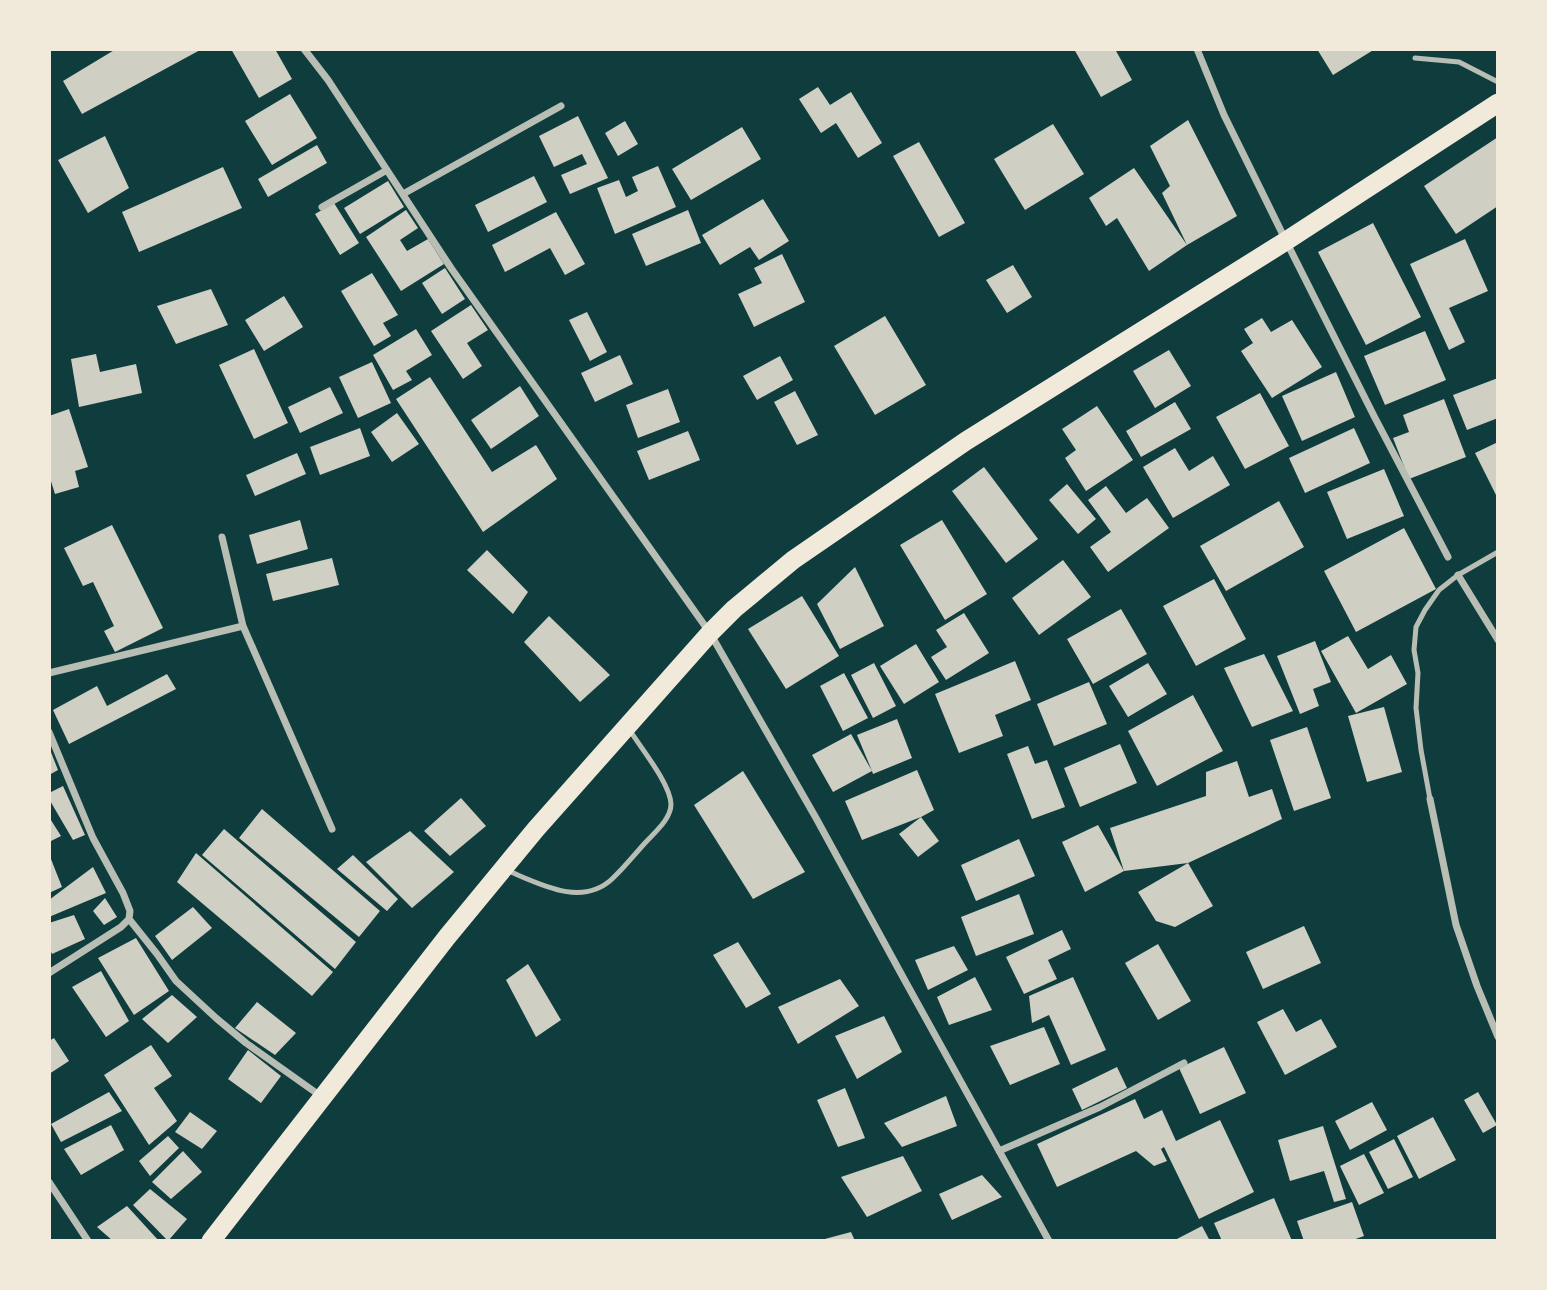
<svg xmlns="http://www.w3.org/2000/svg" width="1547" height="1290" viewBox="0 0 1547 1290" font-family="Spectral,serif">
<rect width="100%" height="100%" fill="#0f3d3e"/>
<path fill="#cfcfc3" d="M116 49H202L82 114 63 81Z
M231 49H275L292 79 259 98Z
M1074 49H1115L1132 80 1101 97Z
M1317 49H1375L1333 75Z
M818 87 830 105 851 92 882 143 858 158 836 123 821 133 799 99Z
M290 94 317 138 272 165 245 121Z
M578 116 608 178 570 194 561 175 587 164 582 154 554 167 539 136Z
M1188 120 1237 216 1187 245 1149 271 1117 218 1106 226 1089 198 1134 168 1187 245 1162 193 1170 186 1150 146Z
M625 121 638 144 618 156 605 133Z
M1053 124 1084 174 1025 210 994 159Z
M742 127 761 159 691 200 672 169Z
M105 136 129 188 88 213 58 160Z
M1498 137V206L1456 234 1424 186Z
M919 142 965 223 939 237 893 156Z
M317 145 327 163 268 197 258 179Z
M658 166 676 207 615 234 597 188 619 180 626 197 638 191 632 177Z
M223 167 242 208 139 252 122 212Z
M534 176 547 202 488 232 475 205Z
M388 181 404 207 360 234 344 208Z
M763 199 789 241 759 260 750 247 720 265 702 235Z
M334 203 359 243 340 255 315 214Z
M406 210 418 228 400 240 407 251 428 239 444 264 401 291 366 237Z
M688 210 701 243 646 266 632 234Z
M556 212 585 264 565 275 550 248 505 272 492 245Z
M1373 223 1421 317 1366 345 1318 252Z
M1465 239 1488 291 1449 308 1465 342 1449 350 1410 264Z
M782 254 805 302 754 327 738 294 762 283 754 268Z
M1013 265 1032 297 1007 313 986 280Z
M445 268 465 299 442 314 422 283Z
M372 273 398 315 383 323 391 336 374 346 341 291Z
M211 289 228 325 176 344 157 306Z
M284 296 303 327 264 351 245 320Z
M471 305 488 330 467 343 482 366 463 379 431 331Z
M587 312 607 352 590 361 569 320Z
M885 316 926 385 875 415 834 346Z
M1262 318 1271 332 1292 320 1322 367 1272 398 1241 351 1253 343 1244 329Z
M416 329 432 355 406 371 412 380 393 390 373 355Z
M1425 331 1446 380 1385 405 1364 356Z
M254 349 288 423 254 439 219 365Z
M1169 350 1191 386 1155 408 1133 371Z
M96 354 100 372 136 364 142 393 79 407 71 359Z
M620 355 633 384 595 402 581 373Z
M780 356 793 380 757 400 743 376Z
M372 362 391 403 358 418 339 377Z
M1336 372 1355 417 1302 441 1282 396Z
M430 377 492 472 536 445 557 479 483 532 396 399Z
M1498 378V418L1467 430 1453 395Z
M520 386 539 416 491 449 471 420Z
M330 387 343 413 300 433 288 407Z
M668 389 680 422 638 438 626 405Z
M795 391 818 435 797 445 774 402Z
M1260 393 1289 446 1245 469 1216 417Z
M1444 399 1466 457 1409 479 1393 438 1409 432 1403 415Z
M1175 402 1191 429 1141 457 1126 431Z
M1097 406 1133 460 1086 491 1065 458 1076 450 1062 429Z
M69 409 88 467 75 471 79 487 55 494 49 475V416Z
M397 413 419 444 392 462 371 432Z
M360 428 370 456 320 475 310 447Z
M1354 428 1370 463 1305 493 1289 458Z
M688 431 700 460 649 480 637 451Z
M1498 442V499L1475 453Z
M1175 448 1189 471 1213 456 1230 485 1173 518 1143 467Z
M297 453 306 474 255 496 246 475Z
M984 467 1038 539 1006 563 952 491Z
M1384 469 1404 516 1347 539 1327 492Z
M1067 484 1096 519 1078 534 1049 500Z
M1106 486 1126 513 1147 498 1169 528 1108 572 1090 547 1111 532 1088 500Z
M1279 501 1304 547 1226 591 1200 546Z
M300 520 308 549 257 564 249 535Z
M942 520 987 594 945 620 900 545Z
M112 525 163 628 115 652 104 631 114 626 93 582 83 586 64 548Z
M1404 528 1436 589 1356 632 1324 571Z
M487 550 528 592 513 614 467 570Z
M332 558 339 585 273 601 266 574Z
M1063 560 1091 597 1039 635 1012 598Z
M855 567 884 626 840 649 817 604Z
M1214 579 1246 639 1196 666 1163 606Z
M802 596 839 656 786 689 748 629Z
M1121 609 1147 654 1093 684 1067 639Z
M964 613 989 653 946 680 931 657 947 647 936 630Z
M549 616 610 675 580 702 524 642Z
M1348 636 1368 669 1391 655 1407 684 1356 713 1321 651Z
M1315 641 1331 682 1313 689 1319 706 1300 714 1277 656Z
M916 644 939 682 904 704 880 666Z
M1264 654 1293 711 1252 727 1224 668Z
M1015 661 1031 700 995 715 1003 736 959 753 935 694Z
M874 663 896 706 873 718 851 675Z
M1148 663 1167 694 1128 717 1109 686Z
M844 673 868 718 843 731 820 686Z
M167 674 176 689 69 744 53 710 97 686 107 706Z
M1089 682 1107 724 1054 746 1037 704Z
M1193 695 1223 751 1157 786 1128 731Z
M1384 707 1402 772 1367 782 1348 716Z
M897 719 912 758 873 774 872 771 833 792 812 755 851 734 872 771 857 735Z
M1307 727 1331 798 1294 811 1270 740Z
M1120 744 1137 783 1080 807 1064 768Z
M1028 746 1035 764 1047 760 1065 807 1032 819 1007 754Z
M49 747 58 770 49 775Z
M1237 761 1249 797 1272 789 1282 819 1188 863 1124 871 1085 892 1062 842 1098 825 1124 871 1110 828 1206 796V772Z
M917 770 934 810 921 817 862 840 845 801Z
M743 771 805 872 753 899 694 805Z
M63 786 85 835 73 840 49 799V793Z
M461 798 486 826 450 856 424 831Z
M262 809 380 911 359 937 239 838Z
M49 817 61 836 49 842Z
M921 817 939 841 918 857 899 834Z
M224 829 356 942 335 969 202 855Z
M410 831 454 872 412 908 366 862Z
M1019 839 1035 876 976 901 961 865Z
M196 853 333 972 312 996 177 882Z
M49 854 62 887 49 893Z
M353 855 398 899 387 911 337 869Z
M1188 863 1213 906 1175 927 1156 921 1138 892Z
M93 867 106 893 49 917V900Z
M1019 894 1034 934 976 956 961 917Z
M105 898 117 917 104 925 93 911Z
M193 907 212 928 172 960 155 936Z
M74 915 85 939 52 954 49 947V923Z
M1304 926 1321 963 1263 989 1246 952Z
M1062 930 1071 949 1048 960 1057 979 1024 994 1006 957Z
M136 938 169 991 134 1015 98 958Z
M738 942 771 994 746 1008 713 955Z
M1158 944 1191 1001 1158 1020 1125 963Z
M954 946 968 970 928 990 915 960Z
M528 964 561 1020 536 1037 506 980Z
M101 971 129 1021 106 1037 72 987Z
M975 977 992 1010 949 1025 937 997Z
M1073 977 1106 1050 1071 1065 1049 1015 1032 1023 1029 996Z
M840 979 859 1006 798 1044 778 1007Z
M172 995 197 1017 168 1043 142 1019Z
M257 1002 296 1033 275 1055 235 1028Z
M1283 1009 1296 1032 1321 1019 1337 1047 1285 1075 1257 1022Z
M884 1016 902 1052 857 1079 835 1036Z
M1044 1027 1060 1064 1010 1085 990 1046Z
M54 1038 69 1061 49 1074V1041Z
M151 1045 172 1076 154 1088 177 1121 149 1145 104 1075Z
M1224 1047 1246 1093 1200 1114 1179 1068Z
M248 1050 281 1076 261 1103 228 1079Z
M1117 1067 1127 1088 1082 1110 1072 1089Z
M845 1088 865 1138 838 1147 817 1100Z
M109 1092 122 1111 61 1142 51 1124Z
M1478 1092 1497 1125 1483 1133 1464 1100Z
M946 1096 957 1126 902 1147 884 1123Z
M1135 1099 1144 1119 1162 1110 1176 1141 1220 1120 1254 1192 1199 1219 1164 1147 1161 1149 1167 1161 1154 1166 1136 1151 1057 1187 1037 1144Z
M1372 1102 1387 1130 1350 1150 1335 1121Z
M190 1112 217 1131 202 1149 175 1132Z
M1433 1117 1456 1160 1419 1179 1397 1136Z
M111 1125 124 1150 81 1175 64 1149Z
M1323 1126 1346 1199 1334 1202 1324 1171 1290 1181 1278 1140Z
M168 1136 179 1148 150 1176 139 1161Z
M1394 1139 1413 1177 1388 1189 1369 1152Z
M183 1151 202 1172 171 1199 152 1182Z
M1364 1154 1384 1193 1359 1205 1340 1166Z
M903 1156 922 1191 867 1217 841 1177Z
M982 1175 1002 1197 952 1220 939 1194Z
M150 1189 187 1219 168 1241 133 1205Z
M1274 1198 1292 1241H1222L1214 1223Z
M1352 1202 1364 1236 1350 1241H1304L1297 1221Z
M127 1206 159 1241H113L97 1227Z
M1202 1226 1210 1241H1173Z
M851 1232 855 1241H821V1240Z"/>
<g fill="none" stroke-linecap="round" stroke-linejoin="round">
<path stroke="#b8beb3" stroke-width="5" d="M1415 58 1459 62 1498 82
M1430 799 1421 750 1416 708 1418 673 1414 650 1416 627 1425 610 1439 590 1458 575 1498 552
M506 870C538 883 581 908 612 879 624 868 634 855 645 843 655 832 671 819 671 804 670 783 640 747 629 729"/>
<path stroke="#b8beb3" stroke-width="7" d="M304 49 328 80 451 268 710 633 816 818 904 979 1049 1241
M1197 49 1224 115 1286 241 1374 416 1448 557
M403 194 561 106
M322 207 387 170
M222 537 243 626 332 829
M1458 575 1498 640
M49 673 243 626
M49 732 93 838 123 893 130 911 129 919 121 927 49 973
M1430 799 1456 925 1477 986 1498 1037
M129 919 157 954 176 981 216 1018 246 1043 322 1097
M999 1151 1100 1107 1184 1063
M49 1182 88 1241"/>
<path stroke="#f1e9da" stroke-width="19" d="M211 1241 447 937 503 869 536 829 710 633 734 609 793 560 966 441 1286 241 1498 103"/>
</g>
<rect width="1547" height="1290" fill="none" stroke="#f1e9da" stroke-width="102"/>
</svg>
